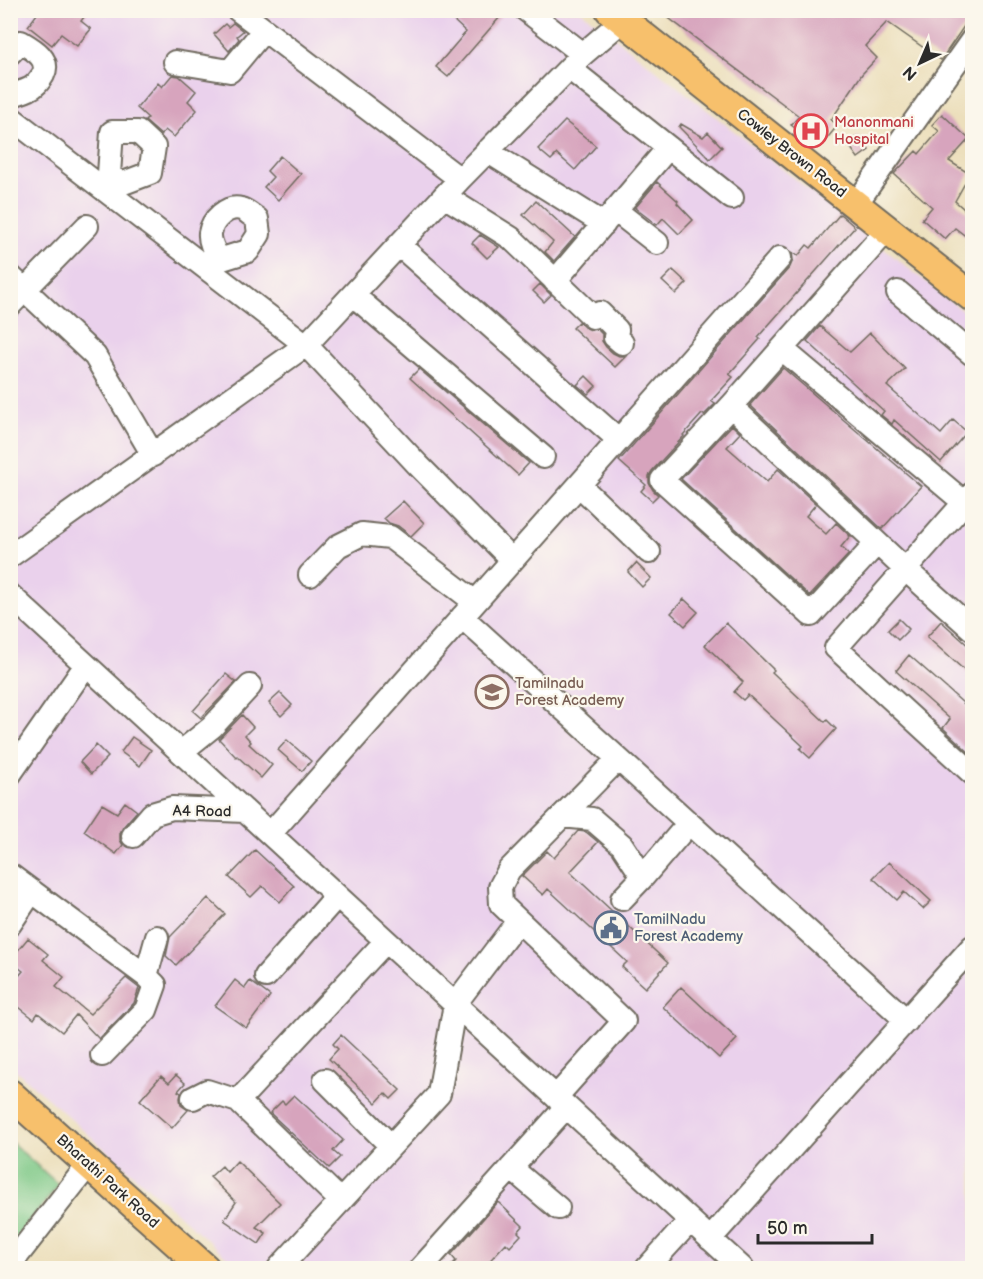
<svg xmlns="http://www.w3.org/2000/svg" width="983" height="1279" viewBox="0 0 983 1279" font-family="'Balsamiq Sans',sans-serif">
<rect width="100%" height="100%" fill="#fbf7ec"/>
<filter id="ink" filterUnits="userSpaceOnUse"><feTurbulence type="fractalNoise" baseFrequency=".0167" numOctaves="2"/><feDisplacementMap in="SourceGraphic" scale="12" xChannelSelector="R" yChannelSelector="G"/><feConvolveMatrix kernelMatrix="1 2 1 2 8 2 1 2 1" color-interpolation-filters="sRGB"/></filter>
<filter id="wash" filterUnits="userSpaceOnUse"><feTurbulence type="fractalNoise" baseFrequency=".008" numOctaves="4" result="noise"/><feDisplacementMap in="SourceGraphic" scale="24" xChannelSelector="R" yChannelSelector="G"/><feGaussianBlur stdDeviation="1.35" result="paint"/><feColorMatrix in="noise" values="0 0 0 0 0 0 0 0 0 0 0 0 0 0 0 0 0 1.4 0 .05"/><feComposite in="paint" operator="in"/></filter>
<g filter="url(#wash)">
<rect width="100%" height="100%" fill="#ecdfbc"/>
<path fill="#ead1ec" d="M11 11H581L972 318V1268H239L11 1066Z"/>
<path fill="#7cc785" stroke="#547958" stroke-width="1.5" d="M11 1142 59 1185 11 1244Z"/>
<g id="blocks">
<path fill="#d7a4bd" d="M40 10H89L81 21 91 29 77 46 61 34 52 45 28 26Z
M462 10H492L500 17 448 77 436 67 466 32 453 20Z
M658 10H972L966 17 969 19 941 60 887 22 865 46 877 58 862 74 831 120 838 125 820 147 791 125 799 116Z
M233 23 243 31 237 36 239 39 229 51 214 34 225 24 228 27Z
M172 75 179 76 196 91 188 101 197 110 174 137 165 130 161 135 145 121 148 118 137 108 158 83 162 87Z
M942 114 969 139 949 161 970 174 955 201 972 216V241L955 228 945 239 922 219 932 207 894 174 916 151 919 154 939 131 932 125Z
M565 121 596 146 575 170 557 154 551 160 538 149Z
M681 124 703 137 708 132 722 147 710 159 679 127Z
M858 136 869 150 858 158 848 144Z
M280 156 301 174 278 200 264 187 273 177 267 171Z
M657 182 678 201 677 203 693 220 679 234 663 218 657 225 635 208Z
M536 201 575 237 554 261 545 252 553 242 523 215Z
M840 214 855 227 758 337 760 339 729 374 733 377 711 401 715 404 704 415 702 414 683 435 684 436 652 471 649 476V483L653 490 658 495 652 501 641 491 646 485 619 461 790 267 793 260 792 252 798 256 807 245 811 248Z
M480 235 499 247 487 258 472 243Z
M673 270 687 283 676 294 662 281Z
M540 284 551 295 544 302 533 291Z
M579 322 584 327 591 330 597 329 602 334V341L606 347 613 353 619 356H626L615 367 573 328Z
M820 326 850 352 870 333 905 369 887 386 941 434 953 420 967 432 941 462 894 420 892 424 881 415 884 411 807 341Z
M783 368 921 486 882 529 750 405Z
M419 369 529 463 518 475 410 378Z
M586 376 596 386 588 394 577 385Z
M732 425 740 433 727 447 767 482 778 469 816 504 806 516 826 534 836 523 850 536 841 547 849 554 810 596 681 479Z
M403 501 424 523 411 536 398 526 389 523 384 518Z
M636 563 651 578 642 587 628 572Z
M684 599 698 612 685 626 671 613Z
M899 619 909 629 898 640 888 630Z
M941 621 972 649V677L927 637Z
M726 623 774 670 772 672 825 722 827 720 836 729 810 758 800 749 803 746 748 695 743 700 734 692 743 682 705 645Z
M909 655 972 711V755L943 728 950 719 896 671Z
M226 674 236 682 201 718 193 711Z
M280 693 292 705 281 716 269 703Z
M242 715 253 727 245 735 251 742 249 744 272 765 261 778 237 756 236 757 219 739Z
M132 737 151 750 140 766 121 752Z
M287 740 311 761 302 771 278 750Z
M96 745 108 757 91 774 80 762Z
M125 802 137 811 123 827 120 833V840L123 845 116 854 84 831 102 804 117 813Z
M578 831 586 832 598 842 570 872 668 963 645 988 622 967 627 962 548 889 543 895 522 876 547 851 554 858Z
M255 850 294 886 280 902 262 886 251 897 229 877Z
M889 862 931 901 923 909 904 892 897 900 873 878Z
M208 898 225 914 176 965 166 956 170 937Z
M28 938 48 954 43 960 64 977 56 987 90 1014 126 978 139 988 134 1003 99 1039 76 1015 62 1032 38 1013 34 1019 10 1000V986L23 971 10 961V960Z
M235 980 245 988 250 981 270 996 246 1028 215 1006Z
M681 987 737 1039 719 1058 663 1007Z
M341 1035 400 1090 391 1099 385 1093 376 1103 329 1059 338 1049 333 1044Z
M176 1075 185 1083 178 1091 181 1093 180 1098 181 1105 188 1110 172 1128 140 1100 161 1076 169 1083Z
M294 1095 343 1140 333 1151 340 1157 329 1168 270 1113 282 1101 285 1104Z
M237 1161 280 1203 256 1227 266 1233 259 1244 224 1220 236 1202 210 1177 222 1166 227 1172Z
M498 1202 523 1226 518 1232 521 1235 510 1247 506 1243 482 1269H448L456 1261 451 1255Z"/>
</g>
</g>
<g filter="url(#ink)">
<use href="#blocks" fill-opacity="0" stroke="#6f6a5e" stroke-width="1.5"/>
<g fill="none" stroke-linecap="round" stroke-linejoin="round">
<g stroke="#6f6a5e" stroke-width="26">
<path id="minor" d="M238 10 460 179
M526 10 583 54
M10 53 21 42C33 49 51 59 43 75 39 81 36 86 29 89 23 92 17 93 10 96
M175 62 230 71 264 30
M569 68 732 198
M10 117 306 345 418 465 512 560
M487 151 604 224
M105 190 150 173 154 147 138 132H112L109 174 120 183
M444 196 511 238 593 317 600 313 617 330 615 337 622 343
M856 204 972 40
M615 210 657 243
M399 245 619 440
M206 268 219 260 248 251 259 234 257 219C252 216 246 210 241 209 227 205 212 220 210 233 209 242 215 252 219 260
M10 276 95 356 153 455
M555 281 668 148
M898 292 972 354
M353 295 543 457
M10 305 87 226
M782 349 972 509
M731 406 905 569 972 629
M579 485 649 552
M972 494 836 648 972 773
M877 543 811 615 662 480 731 406 887 230
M10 556 306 345 460 179 583 54 623 20
M310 575 338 546 362 534 390 537 475 602
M10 595 742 1268
M462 617 907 1021
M181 752 212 727 250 686
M10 774 86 665
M562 816 592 819 622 845 643 877 689 823
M270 834 780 258
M133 836 152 814 172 808 245 811
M10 875 146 976
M622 899 643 877
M10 924 32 891
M266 976 337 896
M102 1055 146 1010 155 985 146 976 157 937
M325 1080 391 1146
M556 1097 624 1021 501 904 500 887 509 870 618 759
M193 1098 207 1091 238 1101 341 1201
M238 1101 386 941
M511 1168 558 1208
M710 1239 972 947
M10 1265 89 1164
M279 1268 439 1094 455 1004 518 921
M421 1268 566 1107
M647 1268 690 1221"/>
</g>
<g stroke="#6f6a5e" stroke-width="32">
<path id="major" d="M610 10 972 297
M10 1094 205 1268"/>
</g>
<use href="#minor" stroke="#fff" stroke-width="22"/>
<use href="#major" stroke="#f7c06c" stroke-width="28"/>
</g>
</g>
<defs>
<g id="hospital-ring" transform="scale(1.725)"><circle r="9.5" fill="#fbf7ec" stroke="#e0444e" stroke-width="1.5"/><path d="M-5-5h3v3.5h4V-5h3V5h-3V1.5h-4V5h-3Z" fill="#e0444e"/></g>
<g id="university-ring" transform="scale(1.725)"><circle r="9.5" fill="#fbf7ec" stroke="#8d6e63" stroke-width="1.5"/><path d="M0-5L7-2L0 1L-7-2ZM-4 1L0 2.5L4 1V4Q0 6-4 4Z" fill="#8d6e63"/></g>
<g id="civic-ring" transform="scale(1.725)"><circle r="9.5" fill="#fbf7ec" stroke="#5c6f8a" stroke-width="1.5"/><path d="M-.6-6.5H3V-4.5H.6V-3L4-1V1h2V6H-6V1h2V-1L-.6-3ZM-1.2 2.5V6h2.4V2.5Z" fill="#5c6f8a"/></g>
</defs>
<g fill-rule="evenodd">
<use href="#hospital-ring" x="811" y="131"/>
<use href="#university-ring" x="492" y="692"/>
<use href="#civic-ring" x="611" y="928"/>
</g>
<g text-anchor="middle" stroke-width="4.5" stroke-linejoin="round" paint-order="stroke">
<g font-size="15" fill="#be3a42" stroke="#fbf7ec" text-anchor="start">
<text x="834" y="127">Manonmani<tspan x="834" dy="17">Hospital</tspan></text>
</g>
<g font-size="15" fill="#2b2b2b" stroke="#fbf7ec">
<text transform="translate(792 153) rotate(38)" y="5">Cowley Brown Road</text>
<text transform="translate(202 811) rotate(1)" y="5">A4 Road</text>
<text transform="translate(108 1181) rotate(42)" y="5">Bharathi Park Road</text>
</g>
<g font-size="15" fill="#785e54" stroke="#fbf7ec" text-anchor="start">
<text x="515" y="688">Tamilnadu<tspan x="515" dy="17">Forest Academy</tspan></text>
</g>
<g font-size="15" fill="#4e5e75" stroke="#fbf7ec" text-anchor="start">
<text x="634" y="924">TamilNadu<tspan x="634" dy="17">Forest Academy</tspan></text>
</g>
</g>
<rect width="983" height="1279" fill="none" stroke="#fbf7ec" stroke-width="36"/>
<g transform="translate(920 63) rotate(224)" stroke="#fbf7ec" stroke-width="4.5" paint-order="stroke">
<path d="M0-4.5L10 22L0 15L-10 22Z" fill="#2b2b2b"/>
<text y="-9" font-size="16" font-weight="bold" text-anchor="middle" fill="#2b2b2b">N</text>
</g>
<path d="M758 1234v9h114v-9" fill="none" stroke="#2b2b2b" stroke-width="3"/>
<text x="767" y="1234" font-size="18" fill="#2b2b2b" stroke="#fbf7ec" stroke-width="4.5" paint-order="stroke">50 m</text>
</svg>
